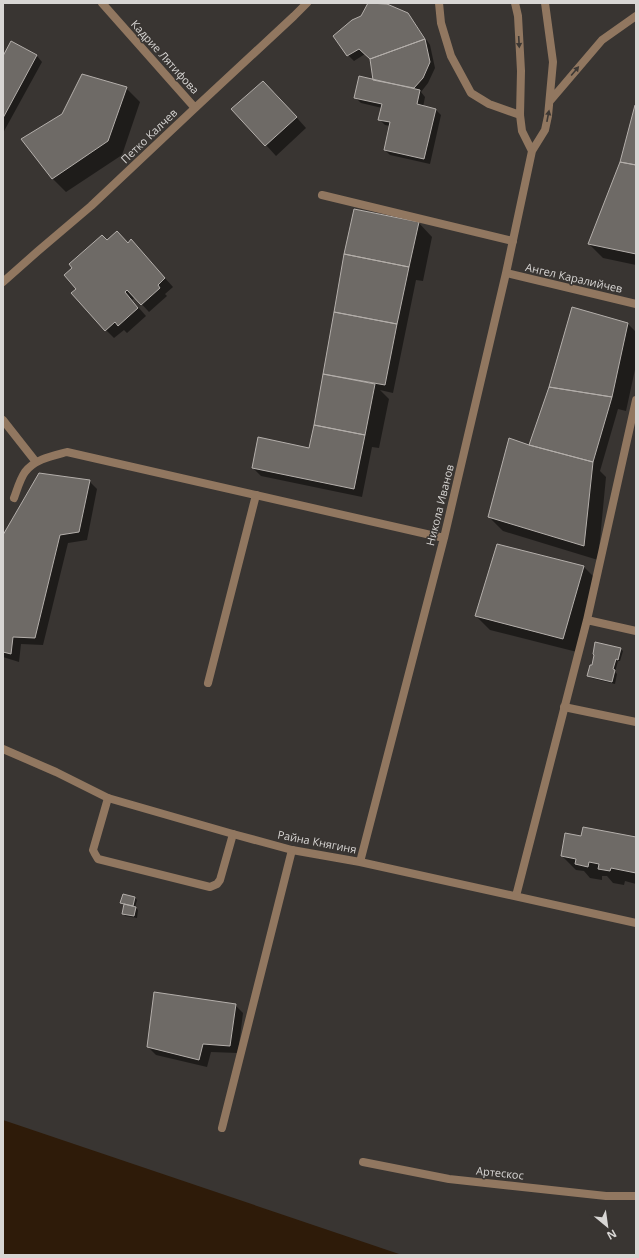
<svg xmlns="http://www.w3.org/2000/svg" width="639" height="1258" viewBox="0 0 639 1258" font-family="'Open Sans',sans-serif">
<rect width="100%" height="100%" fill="#393532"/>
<path fill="#2e1b09" d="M3 1120 402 1255H3Z"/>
<path fill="#0007" d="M407 14 413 20 430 45 435 68 428 83 421 92 425 97 423 107 436 110 441 115 430 164 390 155 385 150 390 126 385 125 379 119 382 108 361 103 356 98 374 81 371 59 365 54 354 61 348 55Z
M12 42 37 56 42 62 3 133V59Z
M126 88 140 102 122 155 66 192 52 178Z
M274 92 306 128 276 156 266 145Z
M636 107V265L603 258 589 244 621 162Z
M418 222 432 237 423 281 416 280 393 393 380 390 389 399 379 448 372 447 362 497 261 476 253 468 310 449 326 375 324 374Z
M107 241 128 244 139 249 173 287 165 294 167 296 149 312 135 297 132 300 146 316 127 333 124 330 114 338 106 330 77 289Z
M573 309 628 324 636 332V365L626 411 618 409 600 471 606 477 598 560 503 531 489 517 529 446 550 386Z
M89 481 97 489 87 540 68 543 43 645 21 644 19 662 3 657V537Z
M498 545 584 567 598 581 577 652 490 630 476 616Z
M620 649 623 651 620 661H618L615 672 617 674 615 684 591 678 588 676Z
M581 838H636V884L625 881 624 885 613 883 607 876H602V880L590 878 584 871 576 870 562 856Z
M135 898 137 900 135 907 138 910 137 918 125 916 123 913 124 906 122 903Z
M235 1005 243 1013 238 1053 211 1052 207 1067 156 1055 148 1047Z"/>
<path fill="#6e6a66" stroke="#b4afab" d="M368 3 387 4 408 13 425 39 370 59 359 49 347 56 333 36 352 20 361 16Z
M425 39 430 62 423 78 414 88 373 80 370 59Z
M11 41 37 55 3 118V56Z
M82 74 127 87 108 141 52 179 21 139 62 114Z
M359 76 420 90 417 104 436 109 424 159 384 150 390 122 378 120 382 104 354 98Z
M263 81 297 117 265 146 231 109Z
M635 105 636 106V165L620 162Z
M620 162 636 165V254L588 244Z
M354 209 419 222 409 267 344 254Z
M117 231 128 243 131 239 165 278 158 285 160 288 141 305 127 290 125 292 138 308 118 326 115 322 105 331 71 293 76 289 64 275 72 268 69 264 102 235 107 240Z
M344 254 409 267 397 324 334 312Z
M572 307 628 323 612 397 549 387Z
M334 312 397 324 385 385 323 374Z
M323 374 375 384 365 435 314 425Z
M549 387 612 397 593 462 529 445Z
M314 425 365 435 354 489 252 468 258 437 309 448Z
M509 438 529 445 593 462 584 546 488 517Z
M39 473 90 480 79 532 60 535 35 638 13 637 11 654 3 652V535Z
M497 544 584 566 563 639 475 616Z
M595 642 621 648 618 660 616 659 613 669 615 670 612 682 587 676 590 665H592L594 655 593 654Z
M583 827 636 837V873L611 868 610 871 598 869 599 864 589 862 588 867 575 864 576 859 561 856 565 833 581 836Z
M123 894 135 897 133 906 120 903Z
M124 904 136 907 134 916 122 914Z
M154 992 236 1004 230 1046 203 1044 199 1060 147 1047Z"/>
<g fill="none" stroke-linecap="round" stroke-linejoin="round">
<path stroke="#917760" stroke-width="8" d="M322 195 513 241
M208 683 256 495
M564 707 636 722
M108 798 93 850 95 854 98 859 210 887 217 884 220 880 233 834
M222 1128 292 850"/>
<path stroke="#917760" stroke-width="8" d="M102 3 195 108
M439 3 441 23 451 56 471 93 489 104 520 115
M515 3 518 16 521 71 520 115 522 131 532 151
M550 101 602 40 636 16
M506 273 636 304
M3 282 38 251 91 206 195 108 294 16 307 3
M3 420 36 462
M14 498C17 490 20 479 25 472 35 459 52 456 67 452L444 538
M587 620 636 631
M3 749 56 772 108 798 233 834 292 850 360 862 636 923
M360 862 444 538 506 273 532 151 545 130 548 116 553 62 545 3
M516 896 587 620 636 400
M363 1162 449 1179 606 1196H636"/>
</g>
<defs><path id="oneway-solid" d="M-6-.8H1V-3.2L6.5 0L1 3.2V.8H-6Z"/></defs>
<g fill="#3d3834">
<use href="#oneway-solid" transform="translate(519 42) rotate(87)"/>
<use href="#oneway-solid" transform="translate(575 71) rotate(-50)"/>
<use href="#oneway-solid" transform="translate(548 116) rotate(-79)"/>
</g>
<g text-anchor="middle" stroke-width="3" stroke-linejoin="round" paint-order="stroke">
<g font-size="11" fill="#d8d6d4" stroke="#393532">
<text transform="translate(165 57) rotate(48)" y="4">Кадрие Лятифова</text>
<text transform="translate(149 136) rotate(-44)" y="4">Петко Калчев</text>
<text transform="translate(574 278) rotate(13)" y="4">Ангел Каралийчев</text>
<text transform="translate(440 505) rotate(-76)" y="4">Никола Иванов</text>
<text transform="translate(317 842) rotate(11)" y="4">Райна Княгиня</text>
<text transform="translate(500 1173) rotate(6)" y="4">Артескос</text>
</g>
</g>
<rect width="639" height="1258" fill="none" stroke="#d8d6d4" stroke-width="8"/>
<g transform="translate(607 1226) rotate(151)" stroke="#393532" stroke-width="3" paint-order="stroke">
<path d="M0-3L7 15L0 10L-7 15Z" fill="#d8d6d4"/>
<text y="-6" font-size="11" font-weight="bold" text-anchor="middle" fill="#d8d6d4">N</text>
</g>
</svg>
